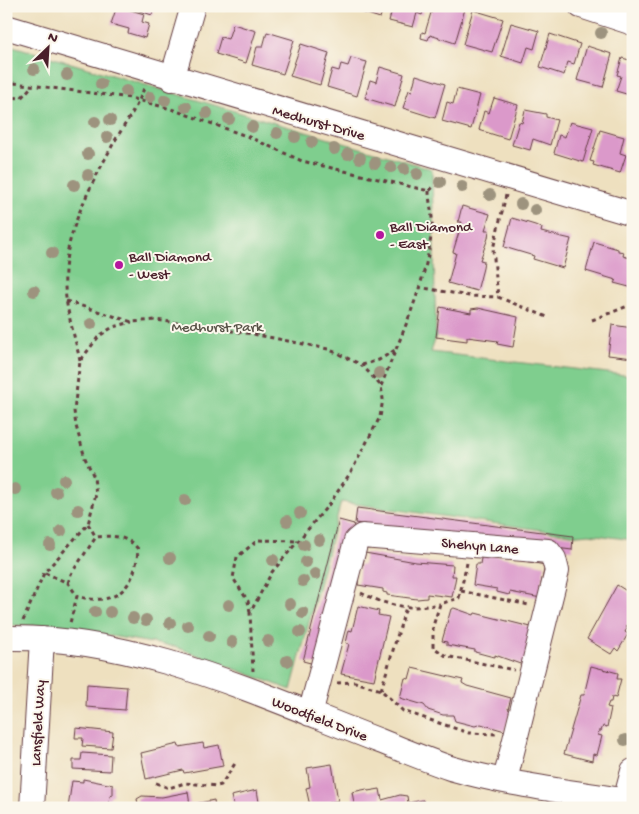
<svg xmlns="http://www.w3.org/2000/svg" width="639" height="814" viewBox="0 0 639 814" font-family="'Gochi Hand',sans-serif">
<rect width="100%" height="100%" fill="#fbf7ec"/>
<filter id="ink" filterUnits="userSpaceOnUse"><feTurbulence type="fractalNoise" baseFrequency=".02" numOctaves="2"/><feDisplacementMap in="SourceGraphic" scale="10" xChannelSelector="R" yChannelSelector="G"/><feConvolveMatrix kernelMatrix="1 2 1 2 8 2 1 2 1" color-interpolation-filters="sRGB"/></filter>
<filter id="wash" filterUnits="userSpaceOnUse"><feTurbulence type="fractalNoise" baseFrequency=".0096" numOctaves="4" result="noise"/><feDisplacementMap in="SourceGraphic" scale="20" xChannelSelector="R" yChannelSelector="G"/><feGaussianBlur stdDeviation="1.12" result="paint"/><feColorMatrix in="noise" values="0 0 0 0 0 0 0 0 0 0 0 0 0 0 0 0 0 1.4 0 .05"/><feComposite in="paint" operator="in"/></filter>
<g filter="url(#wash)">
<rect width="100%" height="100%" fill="#eee0bf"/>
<path fill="#7fce8e" stroke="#64765c" d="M6 44 432 169 436 337 431 352 633 376V540L589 534 578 535 341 502 291 690 176 647 51 626 6 625Z"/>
<g id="blocks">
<path fill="#db99ca" d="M117 6 144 14 142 22 149 24 145 38 128 33 129 29 111 24Z
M124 6H154L152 15Z
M356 6H384L380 18 355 10Z
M393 6H424L422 15 417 13 413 27 389 21Z
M433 6H456L465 9 455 43 430 35 428 40 421 38 422 32 425 33Z
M473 10 503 19 492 52 463 44Z
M511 23 539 31 534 49 528 47 523 63 501 56Z
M233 24 256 31 246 63 216 54 221 37 228 39Z
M267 32 294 40 283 74 252 65 257 47H263Z
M550 34 580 44 574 64 568 62 564 75 540 67Z
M301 44 329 53 320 85 290 76Z
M587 46 612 54 603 87 577 80Z
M351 58 367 62 357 96 327 87 332 69 339 71 341 64 348 66Z
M622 58 633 61V96L616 91 621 76 617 75Z
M380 67 404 74 395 107 365 98 370 80 376 82Z
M416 75 445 84 435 118 403 108 409 90 412 91Z
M457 89 480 95 471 129 442 121 447 102 453 104Z
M494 98 518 105 508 139 479 130 484 111 489 113Z
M525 110 546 114V117L557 120 550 145 533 139 530 150 512 145 519 122 522 123Z
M570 122 593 128 583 162 554 153 559 135 565 137Z
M600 130 624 137 620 153 626 155 620 173 593 165 594 162 590 161Z
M462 206 490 214 485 230H489L488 238 480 260 484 261 483 268 477 291 448 283 456 253 453 252 462 222H458Z
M512 218 535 225 542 228 541 232 571 239 563 268 533 259 534 256 504 247Z
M594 242 618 249V251L624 252 623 256 633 259V288L614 283 616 280 586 271Z
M440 307 471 313V309L478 308 518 317 513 347 497 344 498 341 467 337V341L436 337Z
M612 325 633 328V358L608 355Z
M357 508 573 536 572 550 355 523Z
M339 520 354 524 318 665 303 661Z
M365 553 416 562 453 565 452 576H456L452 597 427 594V598L417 599 387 595V593L383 592V589L358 585 360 564 363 565Z
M482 553 545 565 541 584H544L541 598 510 592 509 595 497 592V589L473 585 476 564H480Z
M617 585 633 595V621L626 626 628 627 625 632 628 634 618 651 615 648 611 654 587 639Z
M358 606 379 611 378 615 389 617 374 680 341 674 349 644 346 643 349 630 352 631Z
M454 608 474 615 475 613 535 628 523 665 495 655V657L490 656 475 652V650L447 645V642L442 641 451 609Z
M591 666 618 673 617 679H621L616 698 612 697 611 702H609L607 707 611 708 607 727 603 726 601 731H599L598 735 602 736 597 755 593 754 592 761 564 754 581 695H584Z
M412 668 463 680 462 683 467 686 511 698 508 709 511 710 505 731 481 724 475 726 455 721 453 715H443L428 710 424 705 400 698 405 678 409 679Z
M87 684 127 687 125 710 86 707Z
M76 728 113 732 111 748 82 746 83 738H75Z
M203 743 204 748 219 745 223 766 184 773 183 770 146 779 141 753 178 744 179 747Z
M82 753 111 755 110 771 73 769V760H81Z
M332 764 338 801 330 802 331 808H305L310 806 306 788 310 787 307 768Z
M83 779 113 785V795L110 796 108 808H68L72 781 83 782Z
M367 789 368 791 380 789 382 800 400 795 407 796 408 803 423 800 424 808H355L352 792Z
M257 790 260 808H234L231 796Z
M188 792 190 805 214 800 215 808H139L137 799 142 796 162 797Z"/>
</g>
</g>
<g filter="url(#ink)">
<use href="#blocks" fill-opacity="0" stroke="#633c41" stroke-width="1"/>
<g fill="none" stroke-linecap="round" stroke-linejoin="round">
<g stroke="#633c41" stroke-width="26">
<path id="minor" d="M581 6 633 23
M6 27 633 214
M172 79 193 6
M6 638C138 636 260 695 380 741 403 750 427 760 450 768 509 785 572 792 633 802
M310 714 356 541 362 536 548 551 554 559 557 571 505 780
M625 801 633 771
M32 808 42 639"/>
</g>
<path stroke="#633c41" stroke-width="3" stroke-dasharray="4 4" stroke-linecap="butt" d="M6 82 130 98 171 109 249 137 302 161 429 191 444 177
M6 97 21 98 32 86
M506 195 493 249 498 297 547 317
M418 287 469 296 498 297
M66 301 132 322 156 320 253 334 328 349 362 365 381 386 383 399 380 417 351 472 330 503 272 572 250 613 253 671
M592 320 628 306 633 308
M80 361C75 336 66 312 65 286 62 238 89 189 111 148 122 127 137 109 144 88
M362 365 379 360 395 350
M381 386C401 335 428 281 432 226 433 215 429 203 429 191
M88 524 96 537
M467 563 459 598 440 604 433 626V647L446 656 514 670
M45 573 68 583 77 596 70 623
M68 583 71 574 96 537C112 535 128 536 138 549 136 587 116 608 77 596
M461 591 529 605
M361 593C390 607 409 610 440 604
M250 612 248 601 233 578 237 557 258 540 297 541
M23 621 44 573 88 524 96 494 94 477 85 458 76 426 74 411 80 361 99 336 113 327 132 322
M337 683 355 682 381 690 403 711 469 733 497 734
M381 690 406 607
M156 783 169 788 185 783 217 786 221 785 236 762"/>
<use href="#minor" stroke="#fff" stroke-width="24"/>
</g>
<g fill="#9d937e">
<circle cx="601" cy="33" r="6"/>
<circle cx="34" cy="69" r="6"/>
<circle cx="67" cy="75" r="6"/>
<circle cx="101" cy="84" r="6"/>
<circle cx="126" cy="91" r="6"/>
<circle cx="150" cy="97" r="6"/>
<circle cx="165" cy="100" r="6"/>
<circle cx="186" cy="107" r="6"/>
<circle cx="207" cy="113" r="6"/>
<circle cx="229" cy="119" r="6"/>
<circle cx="110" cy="120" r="6"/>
<circle cx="95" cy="122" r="6"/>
<circle cx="252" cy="127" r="6"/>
<circle cx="277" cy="133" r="6"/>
<circle cx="107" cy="137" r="6"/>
<circle cx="295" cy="137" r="6"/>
<circle cx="312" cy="142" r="6"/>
<circle cx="334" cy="149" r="6"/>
<circle cx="88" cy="154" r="6"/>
<circle cx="348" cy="154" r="6"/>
<circle cx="360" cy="158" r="6"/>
<circle cx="375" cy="163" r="6"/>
<circle cx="391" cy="167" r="6"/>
<circle cx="404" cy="169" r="6"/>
<circle cx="417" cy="174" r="6"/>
<circle cx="88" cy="175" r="6"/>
<circle cx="440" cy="182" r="6"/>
<circle cx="74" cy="185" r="6"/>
<circle cx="462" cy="187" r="6"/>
<circle cx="490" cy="195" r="6"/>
<circle cx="521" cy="204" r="6"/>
<circle cx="535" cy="210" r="6"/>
<circle cx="52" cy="253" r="6"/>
<circle cx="34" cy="291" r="6"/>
<circle cx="91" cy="324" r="6"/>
<circle cx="379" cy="373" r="6"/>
<circle cx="64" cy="480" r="6"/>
<circle cx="15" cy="489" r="6"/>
<circle cx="56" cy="492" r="6"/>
<circle cx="185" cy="500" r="6"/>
<circle cx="78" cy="510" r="6"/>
<circle cx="300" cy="513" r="6"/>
<circle cx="287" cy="521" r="6"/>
<circle cx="61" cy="531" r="6"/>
<circle cx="319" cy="540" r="6"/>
<circle cx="50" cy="545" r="6"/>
<circle cx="304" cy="545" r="6"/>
<circle cx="170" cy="558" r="6"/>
<circle cx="273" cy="560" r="6"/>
<circle cx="306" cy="562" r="6"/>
<circle cx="315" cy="574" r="6"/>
<circle cx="303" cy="581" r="6"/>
<circle cx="290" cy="604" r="6"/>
<circle cx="229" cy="605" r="6"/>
<circle cx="95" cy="612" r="6"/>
<circle cx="110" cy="612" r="6"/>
<circle cx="303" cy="613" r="6"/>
<circle cx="133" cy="618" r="6"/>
<circle cx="146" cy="620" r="6"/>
<circle cx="170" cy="623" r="6"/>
<circle cx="188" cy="626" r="6"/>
<circle cx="300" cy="632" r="6"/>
<circle cx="209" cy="636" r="6"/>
<circle cx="268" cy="641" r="6"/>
<circle cx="232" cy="642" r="6"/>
<circle cx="287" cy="661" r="6"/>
<circle cx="625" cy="740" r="6"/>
</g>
</g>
<g fill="#b5179e" stroke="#fbf7ec" stroke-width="2">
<circle cx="380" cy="235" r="5"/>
<circle cx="119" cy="265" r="5"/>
</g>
<g text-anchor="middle" stroke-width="4" stroke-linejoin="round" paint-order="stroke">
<g font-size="15" fill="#4a1f2b" stroke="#fbf7ec">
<text transform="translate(319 122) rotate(16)" y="5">Medhurst Drive</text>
<text transform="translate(480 545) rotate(5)" y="5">Shehyn Lane</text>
<text transform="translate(320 718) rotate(21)" y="5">Woodfield Drive</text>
<text transform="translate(37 723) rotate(-87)" y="5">Lansfield Way</text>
</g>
<g font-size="15" fill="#4a1f2b" stroke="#fbf7ec" text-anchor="start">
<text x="390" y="231">Ball Diamond<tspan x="390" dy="17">- East</tspan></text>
<text x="129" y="261">Ball Diamond<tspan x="129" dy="17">- West</tspan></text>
</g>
<g font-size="15" fill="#5a5449" stroke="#fbf7ec">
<text x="217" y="331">Medhurst Park</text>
</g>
</g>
<rect width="639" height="814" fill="none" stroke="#fbf7ec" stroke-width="25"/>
<g transform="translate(48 48) rotate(25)" stroke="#fbf7ec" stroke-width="4" paint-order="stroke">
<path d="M0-4L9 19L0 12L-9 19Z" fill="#4a1f2b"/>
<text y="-8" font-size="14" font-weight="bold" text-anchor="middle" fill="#4a1f2b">N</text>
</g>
</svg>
